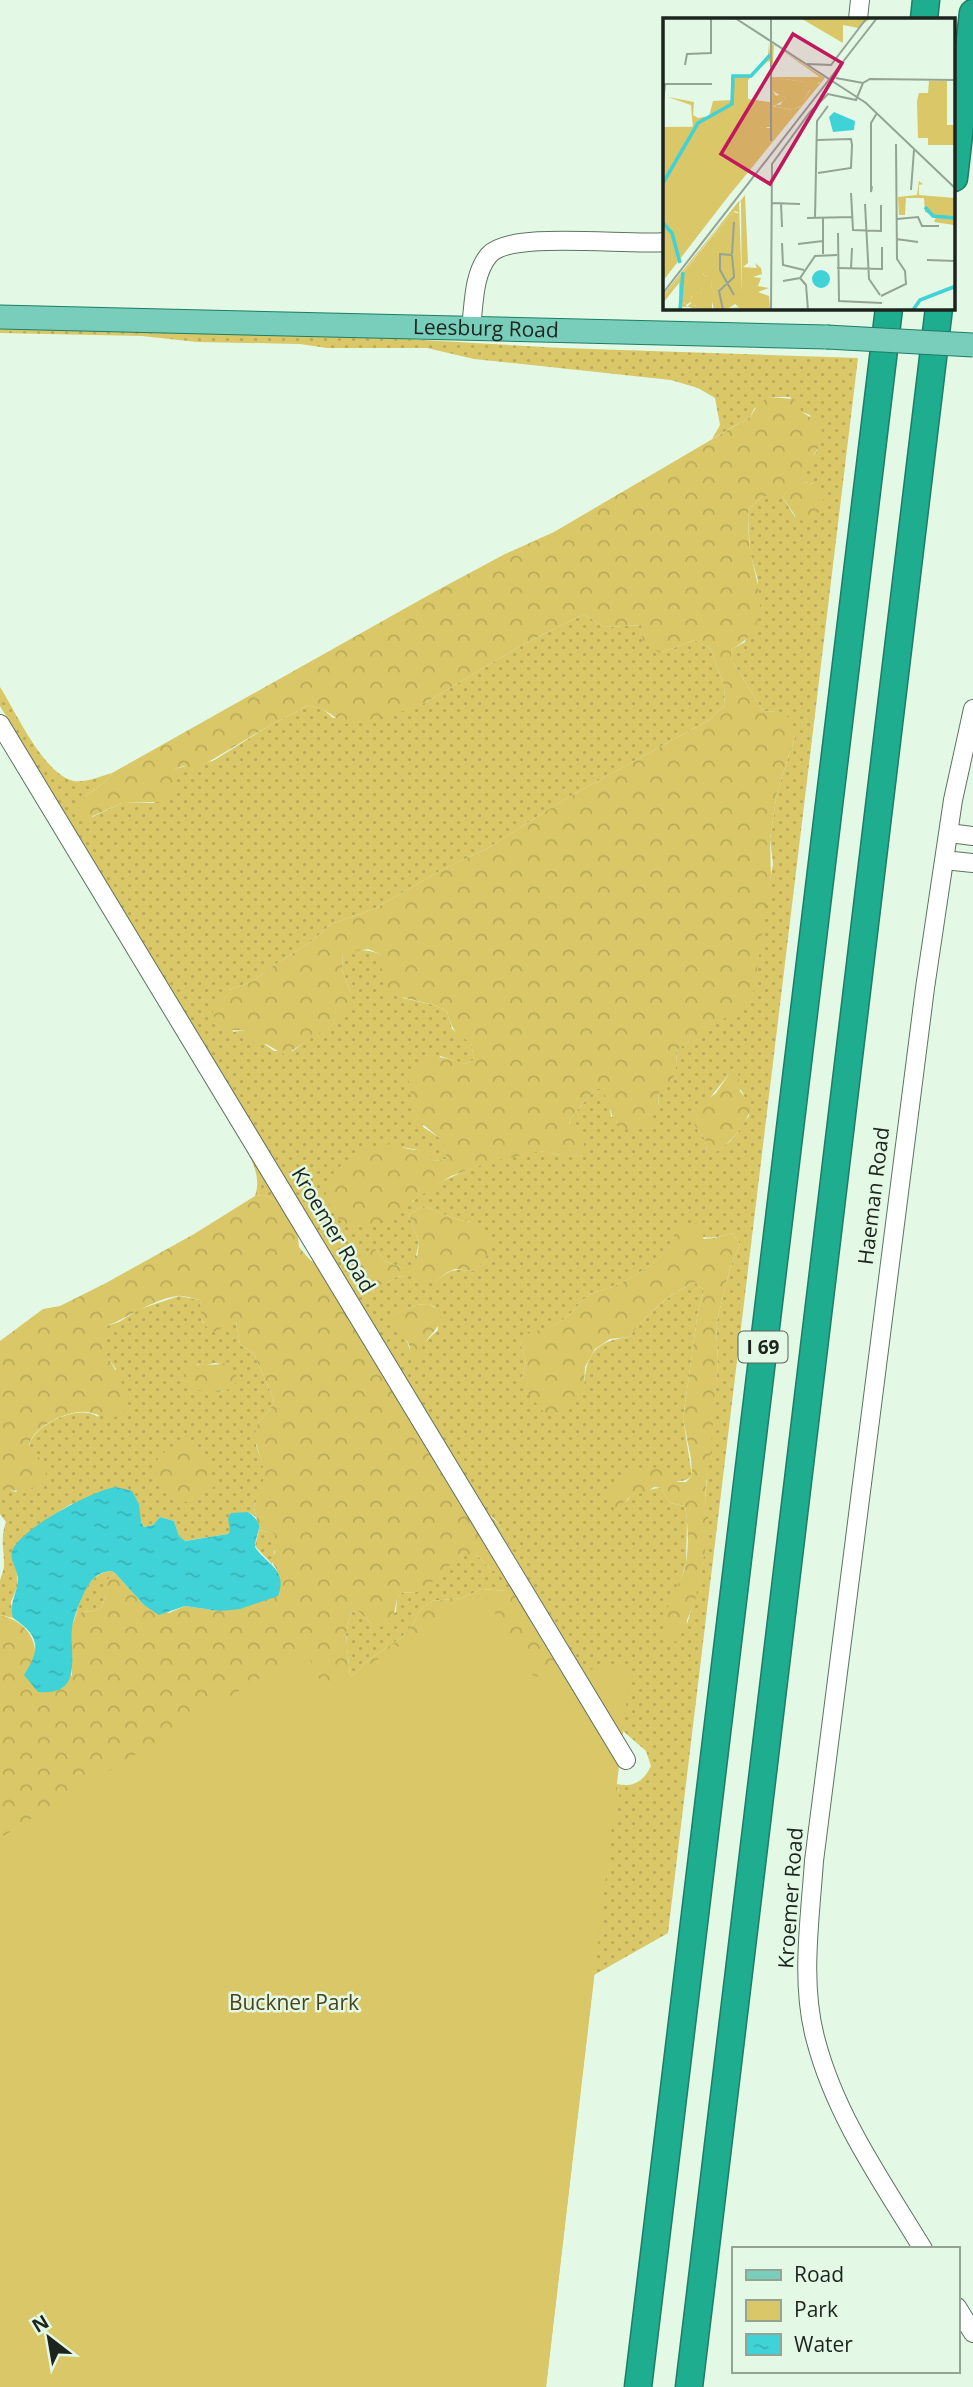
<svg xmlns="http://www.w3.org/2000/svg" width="973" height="2387" viewBox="0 0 973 2387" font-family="'Open Sans',sans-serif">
<defs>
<pattern id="grass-dots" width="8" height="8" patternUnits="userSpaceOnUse" patternTransform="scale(1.75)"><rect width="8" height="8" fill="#dac767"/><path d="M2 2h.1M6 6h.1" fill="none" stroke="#baab59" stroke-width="1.8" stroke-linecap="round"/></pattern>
<pattern id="forest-crowns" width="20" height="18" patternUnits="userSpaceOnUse" patternTransform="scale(1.75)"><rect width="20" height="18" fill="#dac767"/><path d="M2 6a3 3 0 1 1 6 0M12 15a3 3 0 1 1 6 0" fill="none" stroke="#baab59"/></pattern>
<pattern id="water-ripples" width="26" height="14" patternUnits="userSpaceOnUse" patternTransform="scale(1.75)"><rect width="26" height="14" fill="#3fd2d7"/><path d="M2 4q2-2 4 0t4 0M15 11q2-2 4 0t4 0" fill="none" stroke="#37b4b8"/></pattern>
</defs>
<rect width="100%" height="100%" fill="#e3f9e5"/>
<path fill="url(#grass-dots)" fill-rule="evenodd" d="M0 324 300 333 562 348 858 358 668 1933 594 1975 546 2387H0L512 1650 619 1792 617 1784C633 1788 644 1781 651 1766L646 1751 615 1724 510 1553C507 1538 501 1522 488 1514L0 706V687C16 712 44 775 74 781 85 783 101 776 112 773L104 783 84 797 92 817 122 803H154L173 769 213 761 267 727 309 705 324 710 333 718 421 705 524 644 584 614 604 627 642 625 660 653 695 640 711 649 724 686 725 705 709 720 565 799 488 848 438 872 374 909 331 924 312 941 274 965 253 981 229 990 233 1032 245 1030 274 1051H293L314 1035 335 1023 350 992 342 969 343 952C356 949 367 949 380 954L383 966 403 998 434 1005 447 1011 452 1029 471 1042 474 1060 465 1064 440 1056 423 1127 443 1140 447 1159 434 1161 424 1151 401 1147 412 1202C435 1179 507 1152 539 1151 546 1151 554 1154 561 1155L571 1118 595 1089 602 1088 609 1102 611 1117 658 1107 659 1093 677 1064 676 1051 695 1036 766 903 773 864 770 839 777 792 795 737 776 712 763 711 731 659 732 649 745 642 758 581 750 552 748 510 763 496H782L795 517 815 484 803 482 802 468 817 451 810 415 802 412 790 397H769L754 409 750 417 712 439 720 425 715 398 698 388 671 380 474 359 427 348H327L300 344 197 342 142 336 0 333ZM729 1074 743 1093 749 1116C742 1124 738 1134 731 1140 727 1145 722 1145 718 1151H707L705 1139 695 1126 709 1099ZM423 1206 456 1219 471 1222 473 1271C454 1269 450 1269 435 1282L416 1255 419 1243 409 1215ZM680 1228C702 1238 708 1241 732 1233L740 1244 730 1268 716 1325 718 1361 705 1499C710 1537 699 1588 687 1624L681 1579 686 1563 687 1520 685 1506 670 1503 661 1488C658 1487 636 1493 634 1494 630 1496 628 1500 626 1502L643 1468C657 1474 679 1489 692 1476L683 1418 698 1311 704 1290 694 1282C663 1299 652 1310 629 1337 595 1341 586 1354 584 1387L522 1379 526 1361 520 1343 528 1333C545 1330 559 1325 571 1313 578 1306 583 1299 591 1294 597 1291 605 1290 612 1287 639 1275 669 1257 680 1228ZM374 1247 385 1261 403 1268 404 1276 396 1277 387 1283ZM428 1304 435 1307 438 1330 424 1343 409 1349C408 1336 397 1328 392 1316L416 1305Z
M243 1142 282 1203 263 1195 255 1196C262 1176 251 1160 243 1142Z
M179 1296 200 1300 203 1323 236 1322 240 1344 254 1354 274 1400 270 1410 258 1423 256 1445 266 1475 254 1507 256 1517 248 1512 228 1534 184 1541 179 1536 174 1521 160 1517 153 1525 144 1527 141 1522 71 1504 50 1517 16 1566 18 1585 11 1602 13 1618 0 1615C0 1604 0 1592 0 1581 1 1575 4 1571 4 1565 4 1546 0 1540 6 1522L0 1514V1490L3 1488 16 1492 42 1460 29 1448C30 1428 69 1409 88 1413 91 1413 95 1415 98 1417L116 1369C106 1356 100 1345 103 1327L119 1322 140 1309ZM215 1363 222 1364 223 1392 205 1388 197 1364 203 1366Z
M259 1530 273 1533 277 1536 272 1564 255 1546Z
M469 1554 477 1555 491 1570 504 1571 523 1602 506 1591 482 1589 462 1598 432 1601 420 1610 413 1624 401 1638 364 1663 358 1672 350 1676 346 1634 351 1612 358 1611 372 1624 396 1612 397 1599 401 1593 417 1592 459 1556Z
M112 1571 115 1573 106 1581V1595L102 1607C94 1613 86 1610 76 1614 82 1594 89 1573 112 1571Z"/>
<path fill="url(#forest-crowns)" d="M769 397 794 399 802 412 821 424C826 442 814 455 803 468V482L815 484 826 505 807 524 796 517 782 496H763L748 510C749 525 748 541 751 555 759 592 773 626 732 649L731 659 763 711 776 712 790 718 795 737 777 792 770 839 771 875 754 990C737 1017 701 1031 676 1051L677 1064 673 1079 659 1093 658 1107 649 1125 632 1131 618 1127C610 1115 609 1101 602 1089H595L571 1118 569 1124C581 1130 585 1141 585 1155H561L541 1151 493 1161 451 1176 375 1225 344 1224C308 1192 330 1167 366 1151 374 1147 384 1142 392 1143 396 1143 399 1146 402 1147 409 1150 417 1150 424 1150L434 1161 447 1159 442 1140 414 1117 408 1076C431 1054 436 1054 465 1064L474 1060 471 1042C455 1036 451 1027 447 1011L434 1005 389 994 384 984 380 954 368 949 343 953 342 969 350 992 351 1009 335 1023 285 1055 266 1044H253L245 1030C224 1032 212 1026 212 1003L229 990 253 981 274 965 312 941 331 924 374 909 438 872 488 848 565 799 709 720 725 705 724 686 711 649 695 640 660 653 643 643 641 625 604 627 584 614 524 644 421 705 388 716 346 724 324 710 309 705 267 727 195 770 184 766 174 769V792L159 802 122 803 86 819 79 818 77 814 84 797 104 783 112 773 436 591 505 554 554 532 750 417 759 403Z
M738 1071 740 1091 751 1105C748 1125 729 1144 712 1155L707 1151 705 1139 695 1126 693 1114 697 1107 716 1093 729 1074Z
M263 1195 282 1203 297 1228 299 1247 310 1260 321 1265 354 1321 358 1334 366 1340 387 1346 390 1350 408 1393 484 1513C505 1522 520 1557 500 1574L491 1570 477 1555 459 1556 425 1589 417 1592 401 1593 397 1599 393 1619 381 1627 372 1624 358 1611 351 1612 346 1634 350 1676 358 1672 364 1663 401 1638 413 1624 420 1610 432 1601 462 1598 482 1589 506 1591 512 1593 525 1604 531 1622 592 1723 617 1784 620 1799 612 1825 0 1895V1615C23 1621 35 1634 36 1657L72 1676V1626L76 1614C86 1610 94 1613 102 1607L106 1595V1581L115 1573 144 1605 169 1613 185 1606 219 1611 277 1570 271 1560 275 1552 272 1545 276 1536 273 1533 259 1530 254 1507 265 1475 254 1436 258 1423 270 1410 274 1400 254 1354 240 1344 236 1322 226 1323 217 1332C201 1329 201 1315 200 1300 193 1299 184 1295 177 1296 151 1300 128 1318 104 1327 96 1363 134 1373 123 1414 105 1422 103 1414 86 1412 68 1410 30 1428 29 1447L42 1460 48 1469 42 1482 27 1491 0 1490V1341L43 1309 60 1306 106 1283 194 1234 255 1196Z
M423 1206 456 1219 471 1222 493 1245 482 1263 473 1271 455 1269 446 1273 435 1282 421 1284 415 1272 419 1243 409 1215Z
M693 1222 705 1226 703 1239 715 1238 732 1233 740 1244 730 1268 716 1325 718 1361 710 1459 706 1484 705 1499 708 1518 705 1551 695 1601 678 1642 669 1640C654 1613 682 1589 686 1562 689 1545 688 1524 685 1506L670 1503 661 1488 654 1487 645 1493 634 1494 615 1509 607 1502C610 1486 627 1472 643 1468 649 1467 658 1468 666 1468L678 1482H686L692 1476 691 1459 683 1418 698 1311 704 1290 694 1282C664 1298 651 1311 629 1337L610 1339 595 1349 585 1367 584 1387 570 1409 545 1414 526 1391 522 1379 526 1361 520 1343 528 1332C545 1330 559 1325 571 1313 578 1306 583 1299 591 1294 597 1291 605 1290 612 1287 639 1275 669 1257 679 1228Z
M374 1247 385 1261 403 1268 406 1274 404 1276 396 1277 387 1283 366 1287 357 1270 356 1258Z
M428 1304C452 1314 436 1329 426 1341 422 1345 421 1352 419 1357H413L408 1342 396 1326 391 1316 416 1305Z
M228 1362 236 1374 237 1381C223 1400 213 1387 192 1391L186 1386V1372L189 1366C202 1363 216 1367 228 1362Z
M188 1442 210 1465 214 1486 211 1491C207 1492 203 1491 199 1493 194 1496 192 1501 185 1502 167 1504 157 1479 154 1465 164 1450 170 1444 188 1442Z"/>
<path fill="#dac767" d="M483 1593 534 1677 631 1664 546 2387H0V1838L305 1650 326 1692Z"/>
<path fill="url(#water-ripples)" d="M116 1487 132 1491 139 1504 141 1522 144 1527 153 1525 160 1517 174 1521 179 1536 185 1541 228 1534 230 1531 228 1518 231 1513 248 1512C267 1526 256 1529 255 1547 267 1565 288 1569 278 1596L240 1609 219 1611 185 1606 159 1615 144 1605 115 1573 112 1571C96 1572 91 1580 84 1593 79 1604 73 1618 72 1629 70 1659 83 1696 38 1692L24 1675C41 1649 40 1636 13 1618 9 1604 16 1595 18 1582 19 1570 9 1561 12 1551 20 1529 93 1490 116 1487Z"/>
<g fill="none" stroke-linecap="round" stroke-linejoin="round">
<g stroke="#5e7261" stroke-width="20">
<path id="minor" d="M858 19 860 0
M471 328C474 305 473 274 489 255 510 230 628 246 665 242
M0 724 626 1760
M949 833 973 836
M944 860 973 863
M923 2249C883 2183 836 2117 816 2041 800 1984 810 1920 814 1861L925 988 953 800 973 709
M957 2307 973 2333"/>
</g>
<g stroke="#1d7d66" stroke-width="25">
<g id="major">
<path id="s1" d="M0 317 827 337"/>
</g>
</g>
<g stroke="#1d7d66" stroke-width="29">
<path id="highway" d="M924 19 926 0
M954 178 973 13
M638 2387 889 308
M689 2387 939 308"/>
</g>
<use href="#minor" stroke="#fff" stroke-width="18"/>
<use href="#major" stroke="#78cebb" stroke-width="23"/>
<use href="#highway" stroke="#1ead8e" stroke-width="26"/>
<g stroke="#1d7d66" stroke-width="25" stroke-linecap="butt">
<path id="major-bridge" d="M827 337 973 345"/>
</g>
<use href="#major-bridge" stroke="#78cebb" stroke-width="23"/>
</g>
<g text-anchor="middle" stroke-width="5" stroke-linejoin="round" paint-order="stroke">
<rect fill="#e3f9e5" stroke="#586459" stroke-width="2" x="738.5" y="1331.5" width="49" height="31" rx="5"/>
<g font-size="19" font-weight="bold" fill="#1c241d">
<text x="763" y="1354">I 69</text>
</g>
<g font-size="21" fill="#1c241d" stroke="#e3f9e5">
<text dy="7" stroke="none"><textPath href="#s1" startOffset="486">Leesburg Road</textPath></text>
<text transform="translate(874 1196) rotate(-83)" y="7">Haeman Road</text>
<text transform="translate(333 1230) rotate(59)" y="7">Kroemer Road</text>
<text transform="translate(791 1898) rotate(-86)" y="7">Kroemer Road</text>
</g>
<g font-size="21" fill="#4b431a" stroke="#e3f9e5">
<text x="294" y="2010">Buckner Park</text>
</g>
</g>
<g transform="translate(663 18)">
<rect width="292" height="292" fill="#e3f9e5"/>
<path d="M109 26 162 60 68 175 30 173 28 152 41 149 34 142H92L47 140 45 128 55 129 45 112 109 110V55L107 43 103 44ZM111 27 158 60 156 66 152 64 147 71 141 64 109 59ZM147 72 137 89 128 92 110 88 122 82 120 75 113 78 110 73ZM76 183 79 275 88 270 94 283 84 286 79 277V292L72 286 66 290 72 292 51 291 49 284V291L26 290 33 288 28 284 21 288 25 270 29 280 34 274 38 276 39 256 48 261 49 272 51 220 67 197 76 195 73 193 68 195 51 215 0 280V277Z" fill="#dac767" fill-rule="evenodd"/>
<path d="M208 0 195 10 180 7V25L139 1ZM106 24 107 41 85 62V81L107 84V109H103L107 112V125L106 114 49 181 0 263V211L30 111 28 87 5 79 31 84 30 97 35 100 46 98 50 83 69 82 68 58 88 57 105 38ZM109 59H157L159 62 147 71 138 88 129 92 115 89V94L109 92 114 89 110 86 117 87 122 80 110 73 146 70 141 64ZM266 63H284V107H292V127H265V120H255L254 83 256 75H265ZM256 163 260 166 256 167V177L292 180 291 207 271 204 273 199 262 194 261 180H243L242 197H236L235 179 254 177ZM82 177 85 245 80 249 94 250 92 245 98 250 99 256 90 259 98 260 95 268 106 270 95 274 106 278 107 292 66 290 79 289 78 183 69 194 76 195 67 197 51 220V291L49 279 42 277 49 274 48 262 40 256 38 276 34 274 30 281 25 273 26 281 21 285 24 289 29 284 33 289H16V265L0 285V280Z" fill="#dac767"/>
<path d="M95 108 106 111 111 119 0 263V109Z" fill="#dac767"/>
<path d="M171 94 192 103 191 112 170 114 166 99ZM149 261a9 9 0 1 1 18 0a9 9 0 1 1-18 0Z" fill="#3fd2d7"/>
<path fill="none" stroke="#3fd2d7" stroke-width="3.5" d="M0 165 35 105 69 86 70 58H88L107 37M262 189 270 198 292 200M0 205 9 215 17 245M17 292 20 254M250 292 257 282 293 268"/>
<path fill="none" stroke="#93a495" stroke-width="2" d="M72 0 203 85 293 171M108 0V123M144 46 168 47 203 1M22 47 24 36 48 35V0M173 60 200 65M0 85 2 66H49M154 122 188 121 189 127 188 150 155 155M209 168 208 174V105L214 95M248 172 251 132M188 175 190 212 218 213V187M108 185 137 186M118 185 119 209M202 186 206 261 217 277M144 200 190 199M152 200 154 103 165 88M160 200V236M234 201 255 199 259 208H276M175 215 176 283 219 285M233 221 255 224M119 225 120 247 141 252M135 226 160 223M69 236 71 204M69 237 57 236V252L71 277M264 242 293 243M174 250 219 251V229M188 251 189 230M137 260 143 267 145 292M120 263 137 260 152 238 174 237M0 275 214 0M218 278 243 266 242 253 234 241 233 126M60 292 56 273 71 259 69 237M108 292 109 146 147 94 165 76 193 82 200 65 207 61 293 62"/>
<path fill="#c2185b" fill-opacity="0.15" stroke="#c2185b" stroke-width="3.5" d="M130 16 179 45 107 166 58 136Z"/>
<rect width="292" height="292" fill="none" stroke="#1c241d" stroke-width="3.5"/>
</g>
<rect x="732" y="2247" width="228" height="126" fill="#e3f9e5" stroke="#93a495" stroke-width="2"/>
<rect x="746" y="2270" width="35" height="10" fill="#78cebb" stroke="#93a495" stroke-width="2"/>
<text x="794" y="2282" font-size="21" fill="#1c241d">Road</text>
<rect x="746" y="2300" width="35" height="21" fill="#dac767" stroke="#93a495" stroke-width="2"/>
<text x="794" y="2317" font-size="21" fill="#1c241d">Park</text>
<rect x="746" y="2334" width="35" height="21" fill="url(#water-ripples)" stroke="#93a495" stroke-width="2"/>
<text x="794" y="2352" font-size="21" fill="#1c241d">Water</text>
<g transform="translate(49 2338) rotate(329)" stroke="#e3f9e5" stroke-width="5" paint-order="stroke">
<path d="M0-5L12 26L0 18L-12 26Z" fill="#1c241d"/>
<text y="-10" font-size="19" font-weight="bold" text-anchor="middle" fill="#1c241d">N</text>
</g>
</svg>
